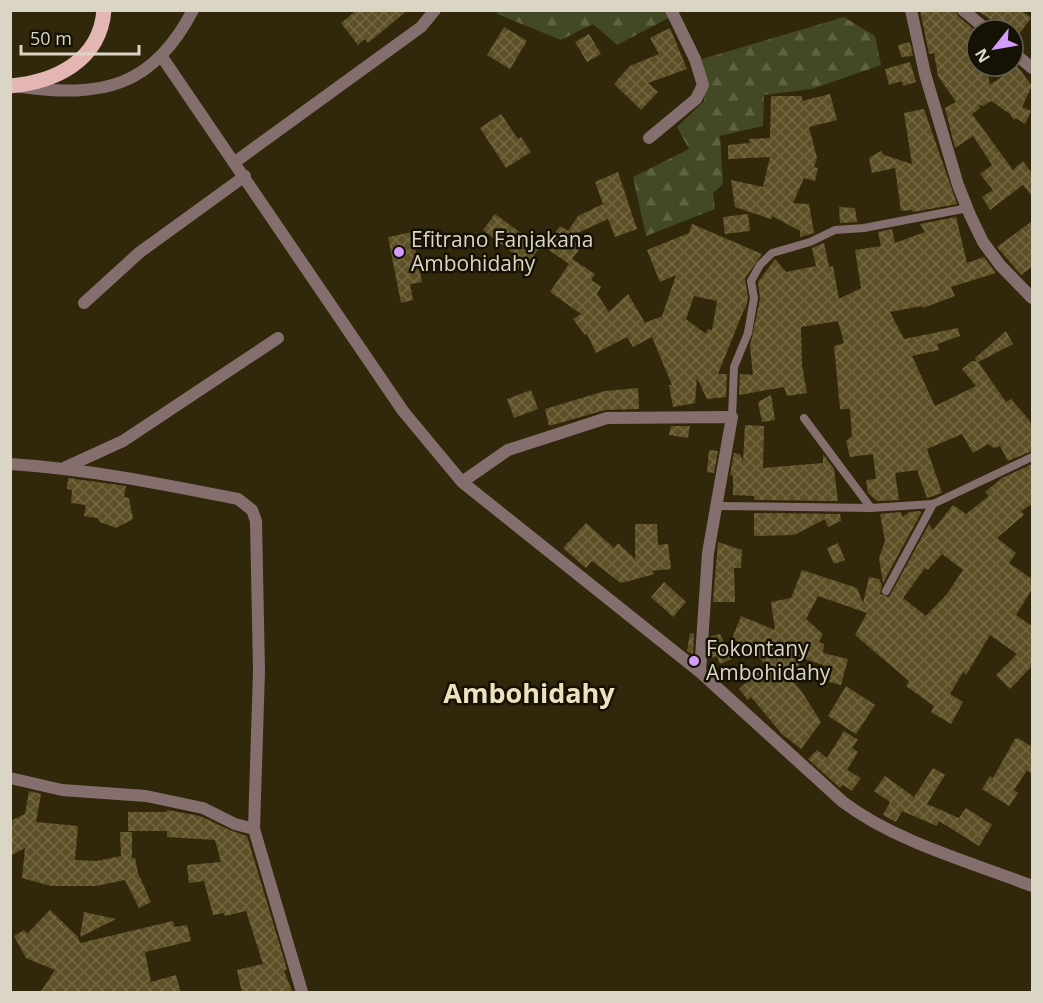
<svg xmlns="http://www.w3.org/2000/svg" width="1043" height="1003" viewBox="0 0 1043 1003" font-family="'Open Sans',sans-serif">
<defs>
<pattern id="forest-firs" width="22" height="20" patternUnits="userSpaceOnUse" patternTransform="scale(1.5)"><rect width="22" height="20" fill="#434825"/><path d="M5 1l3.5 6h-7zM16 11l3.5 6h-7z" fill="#5e6243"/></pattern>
<pattern id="building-cross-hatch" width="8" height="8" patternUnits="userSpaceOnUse" patternTransform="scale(1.5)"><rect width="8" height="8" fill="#5e5026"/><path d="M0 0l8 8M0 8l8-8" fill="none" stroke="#746844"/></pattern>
</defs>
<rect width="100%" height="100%" fill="#31270a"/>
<path fill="url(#forest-firs)" d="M498 10 682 11 617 45 593 24 561 40 497 14Z
M844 17 875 36 881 65 812 89 764 95 763 126 720 136 723 184 713 193 715 209 646 236 633 177 689 149 677 127 704 101 702 59Z"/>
<path fill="url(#building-cross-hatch)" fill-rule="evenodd" d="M357 10H408L368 43 365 39 358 45 341 23Z
M920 10H955L958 16 977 32V66H986L990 85 1017 66 1032 86 1022 107 1031 111 1025 124 1016 118 1014 120 1010 114 991 101 983 106 978 104 980 108 972 114 1013 170 1023 161 1032 173V196L1023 185 990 210 982 197 993 190 980 174 992 165 973 136 955 148 945 108 956 102 938 76 934 53 929 54Z
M976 10H1021L1031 18 1017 37 1013 34V30H1007Z
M504 27 527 41 510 69 487 55Z
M670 28 687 69 648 83 658 92 641 110 614 84 630 66 659 54 650 38Z
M589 34 601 54 587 62 575 42Z
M910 42 913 56 901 57 898 45Z
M910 62 916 82 903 86 902 81 889 85 885 69Z
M830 94 837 120 809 127 817 158 814 167 818 168 815 181 804 178 793 203 809 204 814 233 800 237V231L772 216 771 219 735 207 731 180 763 187 770 157 728 159V145L750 143 749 139 770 138 771 96H802V101Z
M924 109 957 204 913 212 912 210 901 211 895 168 872 173 869 158 881 151 884 155 912 164 904 113Z
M501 114 518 139 521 137 531 152 506 168 480 128Z
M618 172 637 229 615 237 608 219 569 237 581 247 572 259 595 274 591 280 601 287 597 294 609 312 628 294 645 323 662 316 676 275 660 282 647 250 689 233 692 224 762 254 745 278 748 298 745 311V307L718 374H727L726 397 707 399 697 378 695 403 673 407 669 385H672L652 337 633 347 627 337 596 353 587 334 585 335 573 319 581 314 550 292 569 264 546 248 542 250 560 226 568 231 578 216 603 204 595 182ZM694 296 717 301 712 330 708 329 706 334 686 319Z
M839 207 855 208 857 222 840 223Z
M495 214 540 247 522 272 508 262 514 254 483 230Z
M748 214 750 231 725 234 723 217Z
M956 217 967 263 984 257 996 273 951 287 955 296 923 308 922 306 890 312 904 339 958 328 960 336 937 344 939 350 912 356 935 406 976 386 962 369 972 361H976L975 358 1006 331 1013 344 978 362 1006 402 1011 399 1029 420 1032 426V451L1008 461 1000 446 994 448 988 444 973 453 962 434 927 449 942 493 927 498 917 470 895 473 899 500 877 501 868 493 866 480 876 479 873 454 850 457 846 441 852 436 850 409H840L834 346 844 343 838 321 801 327 802 365 807 393 787 396 784 387 739 395 740 374 753 375 750 346 760 299 758 282 775 259 786 272 816 266 812 248 824 243 829 267 833 266 839 299 861 288 855 250 881 246 878 232 892 229 895 243 925 232 920 224Z
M1032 221V267L1021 275 997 247Z
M412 232 422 282 410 284 413 300 401 303 388 237Z
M638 388 639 409 605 410 549 426 545 409 605 391Z
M531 390 538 409 514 418 507 399Z
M771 395 775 420 762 422 758 402Z
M745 425 764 426 763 468 823 463V454L834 469 838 501 754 500V496L733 495V476L730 475 734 453 740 454 743 461Z
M671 426H690L688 438 669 435Z
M709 450 718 451 714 473 707 472Z
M1032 464V504L1021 511 1024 515 997 538 1016 553 1009 563 1032 579V589L1016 615 1032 626V666L1010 689 996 675 1017 654 990 635 966 675 963 672 950 694 963 702 951 724 931 712 934 706 906 686 909 681 855 635 867 613 818 596 806 619 823 634 819 642 824 644 823 653 848 659 841 685 829 682 832 668 802 658 795 674 784 671 802 692 821 722 801 749 782 734 751 697 748 700 739 689 765 666 754 648 732 639 741 616 775 630 771 602 791 598 802 570 857 588 863 603 869 577 879 579 882 585 880 594 889 597 929 524 933 530 953 505 966 514 989 496 985 492 1002 478ZM942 554 963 570 947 594 926 616 903 598 925 568 928 570Z
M68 478 126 486 124 497 129 498 133 519 116 528 100 522 98 518 84 516 86 505 71 503 72 490 67 489Z
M920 511 921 513 883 583 879 558 885 541 880 514 901 512 902 517 910 512Z
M754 513 840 514 841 521 828 527 825 519 794 535 754 536Z
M586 523 614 548 618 543 635 559V524H657L658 545 668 544 671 569 651 571 655 574 621 583 592 561 586 568 563 548Z
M718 542 742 550 741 568H734L735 602H713Z
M838 543 845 560 834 564 827 548Z
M664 582 686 602 673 617 651 597Z
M690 633 694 634 693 654 687 651Z
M720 634 732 659 720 664 717 656 709 659 711 636Z
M846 686 875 705 856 734 828 716Z
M844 731 858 740 852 748 858 752 847 770 861 778 852 791 843 785 840 788 808 759 817 750 827 758Z
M1018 738 1032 747V774L1027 770 1014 790 1018 793 1009 806 982 789 990 776 993 778 1015 739Z
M933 768 945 775 927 804 959 818 966 808 992 825 979 846 939 821 937 826 902 811 896 822 883 815 890 802 874 791 885 776 914 797Z
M29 791 41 794 36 822 78 826 75 860 97 861 121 856 120 832H132V858H135L138 873 151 902 139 908 125 880 96 886H51L22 878 25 848 10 856V821L25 814Z
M167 810 200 816 232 831 247 836 287 969 284 971 293 993H242L237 970 263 964 246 911 225 916 224 913 213 915 204 881 189 883 187 865 221 862 215 840 167 837V831H128V812H167Z
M50 910 78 937 80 943 173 921 175 927 187 925 191 941 145 952 151 982 176 975 181 993H40L55 970 26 958 14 936 24 930 27 934Z
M84 912 116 919 80 937Z"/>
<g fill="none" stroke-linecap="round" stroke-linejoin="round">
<path stroke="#856f6e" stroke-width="8" d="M732 417 734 367 748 333 754 298 751 281 760 265 772 253 810 242 835 230 864 228 968 208
M804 418 871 508
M717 506 871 508 933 504 1032 457
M886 591 933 504"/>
<path stroke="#856f6e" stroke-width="12" d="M911 10 925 74 958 185 970 215 983 242 1000 265 1032 298
M963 10 987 30
M1013 52 1032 68
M162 57 403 411 462 482 700 672 843 802C896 842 970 862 1032 886
M649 138 696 99 703 85 695 59 671 10
M235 162 421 27 435 10
M84 303 140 252 245 176
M10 464C88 469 162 484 238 499L252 510 256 521 259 671 254 829 302 992
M66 467 123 441 278 338
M462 482 508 450 607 418 732 417 708 553 700 672
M10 778 62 790 146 796 203 808 235 824 254 829"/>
<path stroke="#856f6e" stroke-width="12" d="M21 87C103 98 153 87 193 10"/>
<path stroke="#e3b6b3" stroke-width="15" d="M10 86C55 82 100 61 104 10"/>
</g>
<g fill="#d39cfc" stroke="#151105" stroke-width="2">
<circle cx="399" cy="252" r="6"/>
<circle cx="694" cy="661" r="6"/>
</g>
<g text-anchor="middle" stroke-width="5" stroke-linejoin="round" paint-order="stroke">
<g font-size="21" fill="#dbd5c5" stroke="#151105" text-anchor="start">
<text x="411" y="247">Efitrano Fanjakana<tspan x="411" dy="24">Ambohidahy</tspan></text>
<text x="706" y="656">Fokontany<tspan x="706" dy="24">Ambohidahy</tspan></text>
</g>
<g font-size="27" font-weight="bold" fill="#ede1bf" stroke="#151105">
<text x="529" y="703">Ambohidahy</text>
</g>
</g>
<rect width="1043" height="1003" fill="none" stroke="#dbd5c5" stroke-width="24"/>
<g transform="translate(995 48) rotate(239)"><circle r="28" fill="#151105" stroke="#645f52" stroke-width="1.5"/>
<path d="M0-4.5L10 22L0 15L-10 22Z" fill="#d39cfc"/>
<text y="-9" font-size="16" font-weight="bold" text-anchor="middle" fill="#dbd5c5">N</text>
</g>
<path d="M21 45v9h118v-9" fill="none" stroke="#dbd5c5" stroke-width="3"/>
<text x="30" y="45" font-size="18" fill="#dbd5c5" stroke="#151105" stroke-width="4.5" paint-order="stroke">50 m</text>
</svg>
